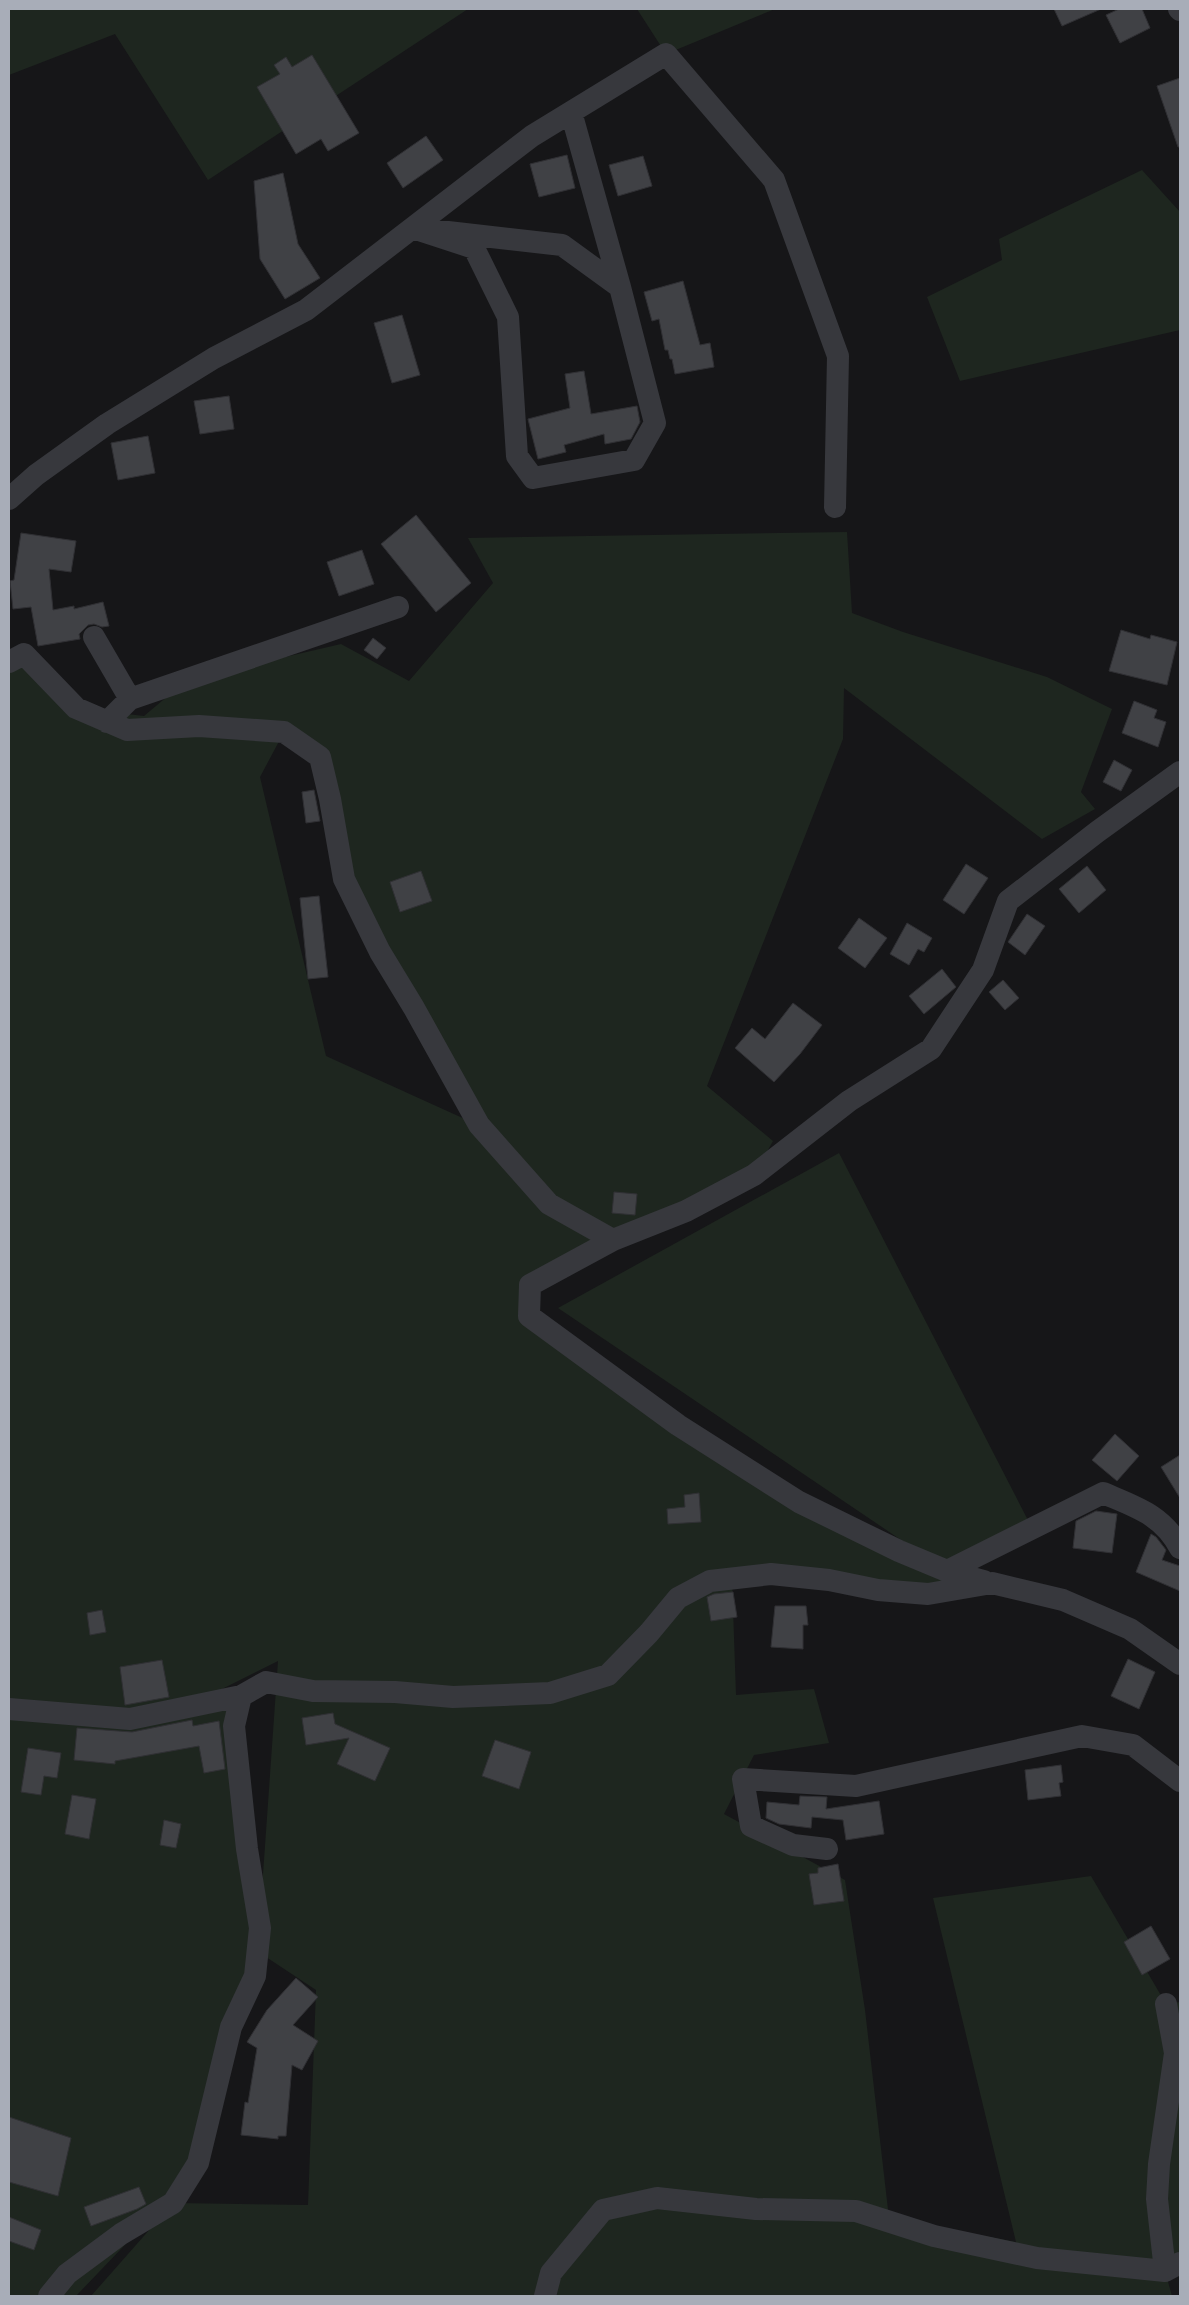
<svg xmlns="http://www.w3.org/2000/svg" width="1189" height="2305" viewBox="0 0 1189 2305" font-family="'Space Grotesk',sans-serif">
<rect width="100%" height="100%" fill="#161618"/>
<path fill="#1e261f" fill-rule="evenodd" d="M9 9H468L208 180 115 34 9 75Z
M637 9H775L666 54Z
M1142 170 1180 212V330L960 381 927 297 1002 260 999 239Z
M847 532 852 613 903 632 1047 677 1112 709 1081 792 1095 809 1042 839 844 688 843 739 707 1086 773 1141 754 1175 598 1248 530 1285 529 1316 728 1457 963 1588 732 1579 736 1695 814 1689 829 1743 754 1755 724 1814 845 1880 865 2010 889 2218 1016 2242 933 1898 1091 1876 1166 2004 1180 2002V2263L1165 2271 1172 2296H91L173 2203 308 2205 316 1990 257 1951 188 2179 76 2296H9V657L76 708 144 716 187 680 341 644 409 681 493 583 468 538ZM284 732 320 757 344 879 478 1125 326 1056 260 777ZM278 1661 260 1917 241 1696H208Z
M839 1153 1032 1528 947 1571 558 1308Z"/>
<path fill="#404145" stroke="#303034" d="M1054 9H1101L1062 26Z
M1119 9H1142L1150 28 1120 43 1106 15Z
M312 55 359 133 328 151 321 139 296 154 257 87 280 74 274 65 286 57 292 67Z
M1180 78V147H1178L1157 86Z
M426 136 443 160 403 188 387 163Z
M567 155 575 188 539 197 530 164Z
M643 156 652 186 618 196 609 165Z
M283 173 298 244 320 278 285 299 260 259 254 181Z
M683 281 700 345 710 343 714 367 675 374 672 359H670L668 350H665L659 319 652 321 644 292Z
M402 315 420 375 392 383 374 323Z
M584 371 591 414 637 406 640 422 631 439 605 444 604 434 564 445 566 452 538 459 528 419 570 408 565 374Z
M229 396 234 429 200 434 194 401Z
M148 436 155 473 118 480 111 443Z
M416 515 471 583 436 612 381 544Z
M21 533 76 541 71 572 49 569 53 610 74 606V609L103 602 109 626 102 627 94 624 88 625 79 634 80 639 38 646 31 607 13 609 10 581 14 580Z
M362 550 374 584 339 596 327 562Z
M1121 630 1150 639 1151 635 1177 642 1167 685 1109 671Z
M373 638 386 648 377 659 364 650Z
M1134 701 1157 710 1154 718 1166 722 1158 747 1122 733Z
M1114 760 1132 770 1121 791 1103 782Z
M314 790 320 821 306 823 302 792Z
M966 864 988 878 964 914 943 900Z
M1087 866 1106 890 1079 913 1059 889Z
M421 871 432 901 400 912 390 882Z
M319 896 328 977 308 979 300 898Z
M1027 914 1045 926 1025 955 1008 942Z
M859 918 887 938 865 968 838 948Z
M907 923 932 938 924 952 918 949 909 965 890 954Z
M942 969 956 987 924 1014 909 996Z
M1003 980 1019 998 1005 1010 989 992Z
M793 1003 822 1025 800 1054 774 1082 735 1048 752 1028 765 1039Z
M614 1192 637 1194 635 1215 612 1213Z
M1115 1434 1139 1456 1117 1481 1092 1460Z
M1180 1455V1498L1161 1467Z
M699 1493 701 1522 668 1524 667 1509 685 1507 684 1495Z
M1096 1511 1117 1514 1112 1553 1073 1548 1076 1521Z
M1151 1534 1156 1537 1166 1550 1162 1560 1180 1566V1591L1136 1572Z
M733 1592 737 1617 711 1621 707 1597 714 1594Z
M775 1606H806L808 1625H803V1649L771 1647Z
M102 1610 106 1632 90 1635 87 1613Z
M1128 1659 1155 1672 1139 1709 1111 1696Z
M162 1660 169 1697 125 1705 120 1667Z
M333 1713 335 1724 390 1748 375 1781 337 1764 349 1738 306 1745 302 1718Z
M192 1720 193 1726 219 1721 225 1769 204 1773 199 1746 115 1761V1764L74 1760 77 1728 132 1732Z
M495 1740 531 1752 519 1789 482 1776Z
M28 1748 61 1753 57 1778 44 1776 41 1795 21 1792Z
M1061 1765 1063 1782 1059 1783 1061 1796 1028 1800 1025 1770Z
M72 1795 96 1799 89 1839 65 1834Z
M800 1796 827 1797 826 1809 879 1801 884 1834 846 1840 843 1820 812 1817 811 1828 779 1824 766 1818 767 1802 799 1805Z
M164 1820 181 1824 176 1848 160 1845Z
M838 1864 844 1901 814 1905 809 1874 818 1873V1868Z
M1151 1926 1170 1959 1142 1975 1124 1942Z
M296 1978 318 1997 293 2025 318 2041 302 2070 292 2065 286 2136H278V2139L241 2135 245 2102 248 2103 257 2048 247 2042 267 2010Z
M9 2117 71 2138 58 2196 9 2182Z
M139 2187 146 2204 137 2209 91 2226 84 2207Z
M9 2217 41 2230 34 2250 9 2241Z"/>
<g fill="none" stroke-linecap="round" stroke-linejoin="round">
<path stroke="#37383d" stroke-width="22" d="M1179 9 1180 10
M571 112 620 287
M413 228 562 245 620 287 655 423 634 460 533 478 517 456 508 317 474 248Z
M9 499 36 475 107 424 214 358 306 310 532 136 666 54 774 180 838 356 835 507
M94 637 130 699
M9 662 24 654 76 708 127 730 199 726 284 732 320 757 330 799 344 879 380 952 414 1008 479 1125 549 1204 613 1240 686 1211 754 1175 849 1101 931 1049 983 970 1008 901 1097 832 1180 772
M107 722 130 699 398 607
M613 1240 530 1285 529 1316 678 1425 799 1502 899 1551 947 1571 984 1581
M947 1571 1103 1493C1136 1507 1163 1515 1180 1548
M9 1709 130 1719 241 1696
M827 1849 793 1845 751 1826 743 1779 856 1786 1082 1736 1133 1745 1180 1781
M1165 2271 1157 2199 1159 2164 1175 2053 1166 2004
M49 2296 67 2274 121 2234 173 2203 198 2163 231 2027 255 1976 260 1928 247 1849 234 1726 241 1696 266 1682 313 1691 395 1692 453 1697 550 1693 608 1675 649 1633 678 1598 710 1581 771 1574 829 1580 878 1590 928 1594 992 1583 1063 1600 1130 1629 1180 1664
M545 2296 551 2273 603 2210 657 2198 756 2209 856 2211 934 2236 1037 2258 1165 2271 1180 2263"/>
</g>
<rect width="1189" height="2305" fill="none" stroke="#a8adb8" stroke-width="20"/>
</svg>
